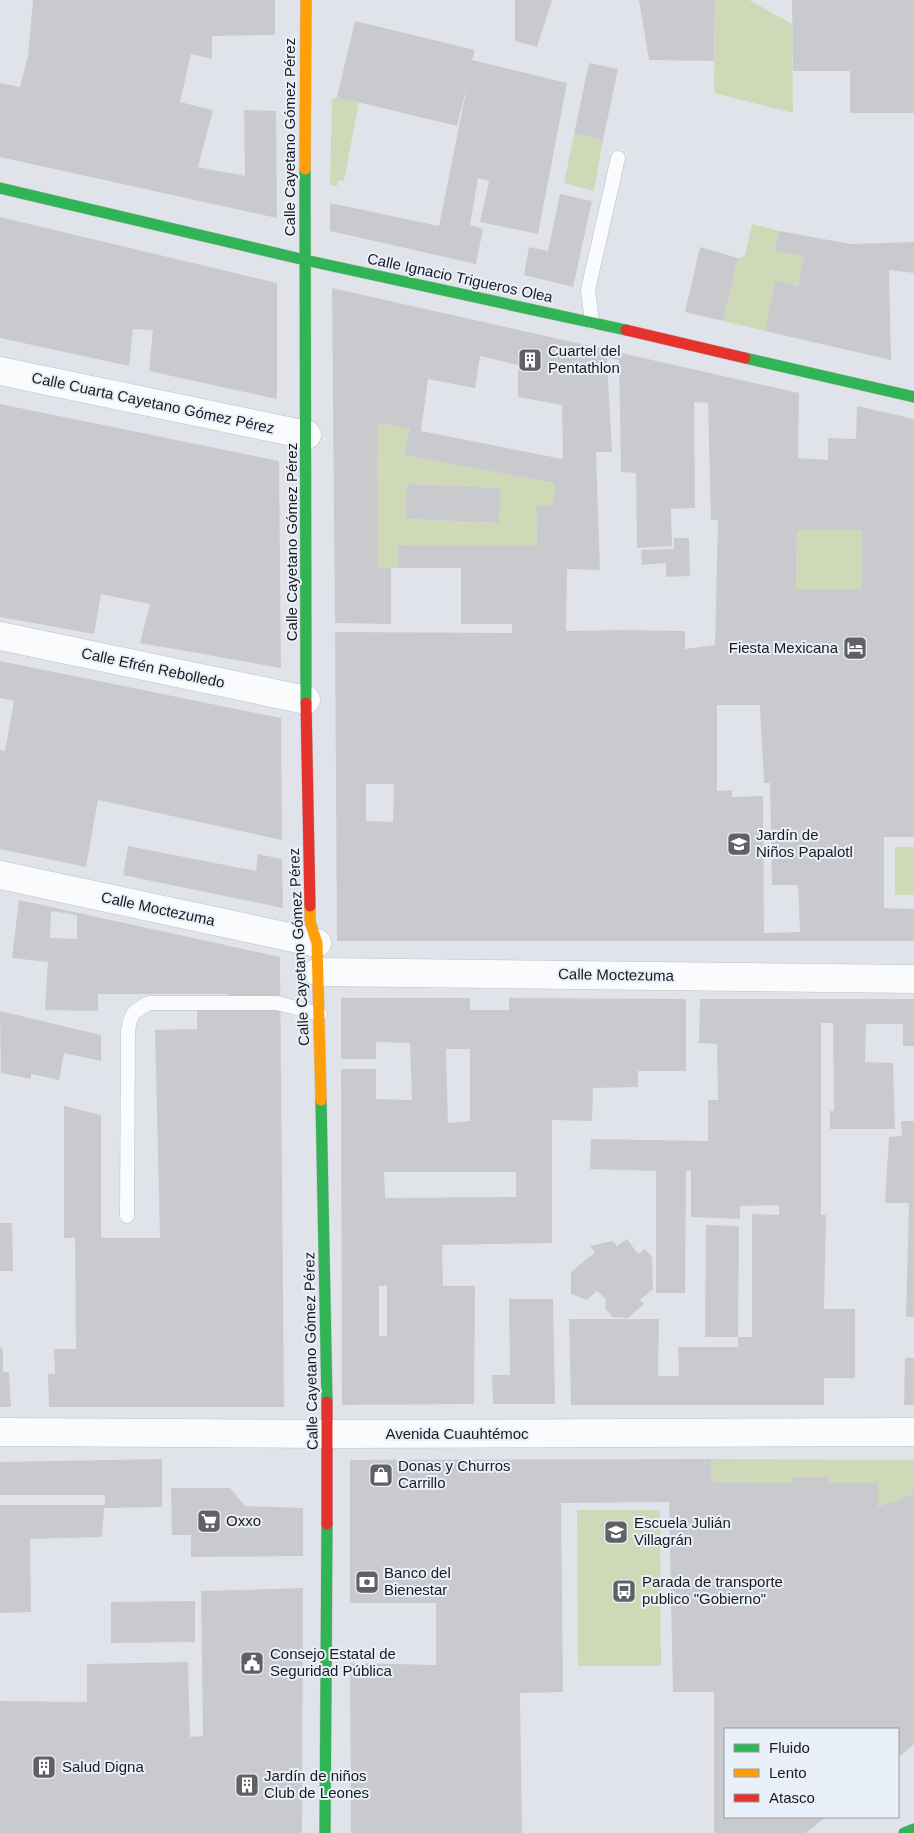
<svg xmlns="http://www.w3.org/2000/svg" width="914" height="1833" viewBox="0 0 914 1833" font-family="Helvetica,sans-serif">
<rect width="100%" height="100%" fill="#e0e4ea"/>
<path fill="#cedab7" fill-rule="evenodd" d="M715 0H749L792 24 793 113 714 93Z
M337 97 359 102 344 181 339 180 337 186 330 185 332 100Z
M574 134 603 140 594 191 564 183Z
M752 224 779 231 774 251 804 256 798 286 775 282 765 331 723 321 738 258 745 256Z
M377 423 410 429 405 455 555 483 553 506H536L537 546 399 545 398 568H378ZM407 484 500 488 498 523 405 519Z
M797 530H862V589H796Z
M895 847H914V895H895Z
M711 1459 914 1460V1493L878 1507V1483H829L828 1477H792L791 1483 711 1482Z
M577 1510H660L661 1666H578Z"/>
<path fill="#cacace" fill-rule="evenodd" d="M33 0H275V35L212 36V59L191 54 180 102 213 110 198 167 245 176 244 110 276 111 277 218 0 157V83L20 87 28 56Z
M515 0H552L537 47 515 41Z
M639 0H715L714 61 649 60Z
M792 0H914V113H850V71H793Z
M355 21 475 50 472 60 567 83 538 234 480 222 489 181 478 178 470 225 483 229 476 264 330 231V203L439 226 468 82 457 126 337 97Z
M589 63 618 69 603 140 574 134Z
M560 194 592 201 573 287 524 275 529 247 548 251Z
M0 217 277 283V399L149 371 153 330 133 329 129 366 0 338Z
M779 231 851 244 914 242V273L889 270 891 360 765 331 775 281 798 286 804 256 774 251Z
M700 247 738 258 723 321 685 312Z
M332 288 799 393 798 458 828 460V438L856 439 857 406 914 419V837H884V908L914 909V941H337L335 632 512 633V624H461V568H398V545L537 546 536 506H553L555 483 404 455 410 429 377 423 378 568H391V624L335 623ZM480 356 518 365V397L562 405 563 459 421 431 428 379 475 388ZM607 358 619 360 621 472 636 473 637 548 672 546 671 509 695 508 694 402 708 403 711 520H718L715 645 685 649V631L620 630 566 631 567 569 600 570 596 452H612ZM797 530H862V589H796ZM717 705H760L764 783H770L772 885H798L800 932 764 933 763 796 732 797V790L717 791ZM366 784H394L393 822 366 821Z
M0 404 279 461 281 668 140 643 150 604 101 594 94 634 0 617Z
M407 484 500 488 499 523 405 519Z
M674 538H689L690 576 666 577V563L642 565 641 550 674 549Z
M0 661 281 718 282 840 98 800 86 867 0 849V750L5 751 14 701 0 698Z
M128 846 256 871 258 854 282 859 283 908 123 875Z
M19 900 280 957 284 1407H49L48 1374H55L54 1349H76L75 1238H64V1106L101 1115V1238H160L155 1030 197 1029V1010L228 1009V994H98V1011L45 1010 48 962 12 958ZM51 911 77 915V939L50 938Z
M341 998H470V1010H509V998L686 999V1071H638V1087L593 1088 592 1121 552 1120V1243L442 1245 443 1286H475L474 1404 342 1405 341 1069H376V1099L412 1100 410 1043 376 1042V1059H341ZM446 1049H470V1121L448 1123ZM384 1172H516V1197L385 1198ZM379 1286H387V1336H379Z
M700 999H914V1046H903V1024H866L865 1062 893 1063 895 1129H830V1111H834L833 1023H821V1215H826L824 1309H855V1378H824V1405H571L569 1319H659L658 1376H679L678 1347H738V1337H705L706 1225 739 1226 738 1337H752V1214L779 1215V1205L740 1206V1219L691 1217V1171H686L685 1293H656V1171L590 1169 591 1139 708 1141V1100H718L717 1044 699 1043Z
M0 1011 101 1035V1061L64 1053 59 1080 31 1074V1079L1 1073Z
M901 1121H914V1317H906L909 1203H885L889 1137 902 1136Z
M0 1223H12L13 1271H0Z
M627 1239 638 1254 645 1249 652 1257 653 1289 640 1300 644 1304 628 1318 612 1317 605 1308 606 1299 597 1291 587 1300 571 1294V1272L595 1252 590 1246 613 1241 617 1246Z
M509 1299H553L555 1404H493L492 1375H510Z
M0 1347 3 1348V1372H9L11 1407H0Z
M905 1358H914V1405H904Z
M162 1459V1507L104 1508 102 1537 30 1539 31 1612 0 1613V1505H105V1495H0V1462Z
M711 1459V1482L791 1483V1477H829V1483H878V1507L914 1493V1744L898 1758V1729H725V1817H826L806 1833H714V1692H673L669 1502 561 1503 563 1692 520 1693 522 1833H351L350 1663 436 1665V1603H350V1460Z
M171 1488H230L245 1506 303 1508V1556L191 1557V1535H172Z
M303 1588 302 1833H0V1701L87 1702V1664L188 1662 190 1737 203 1736 201 1591Z
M195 1601V1642L111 1643V1602Z"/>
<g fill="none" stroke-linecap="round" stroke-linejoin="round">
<g stroke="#bec0c5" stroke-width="15">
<path id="lane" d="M592 322 588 290 618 158
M127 1216 128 1031C130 1014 134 1010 150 1003H277L320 1014"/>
</g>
<g stroke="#bec0c5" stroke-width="29">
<path id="street" d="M0 371 307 435
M0 636 306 700
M0 875 317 943
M318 972 914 979
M0 1432 328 1434 914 1432"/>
</g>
<g stroke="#bec0c5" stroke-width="12">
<path id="fast" d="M305 169 306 703
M0 188 305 260
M305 260 626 330
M745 358 914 397
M321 1100 327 1402
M325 1833 327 1524
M904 1833 914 1829"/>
</g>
<g stroke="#bec0c5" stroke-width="12">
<path id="slow" d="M305 169 306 0
M310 906V922L317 943 321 1100"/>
</g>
<g stroke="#bec0c5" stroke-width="12">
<path id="jam" d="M626 330 745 358
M306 703 310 906
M327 1402V1524"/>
</g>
<use href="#lane" stroke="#fafbfc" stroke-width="14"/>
<use href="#street" stroke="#fafbfc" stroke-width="28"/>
<use href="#fast" stroke="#30b455" stroke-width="11"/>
<use href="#slow" stroke="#ff9f0a" stroke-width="11"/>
<use href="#jam" stroke="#e5322d" stroke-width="11"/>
</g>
<defs>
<g id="building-square" transform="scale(1.25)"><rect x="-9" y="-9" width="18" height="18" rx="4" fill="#5f6165" stroke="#eaf0fa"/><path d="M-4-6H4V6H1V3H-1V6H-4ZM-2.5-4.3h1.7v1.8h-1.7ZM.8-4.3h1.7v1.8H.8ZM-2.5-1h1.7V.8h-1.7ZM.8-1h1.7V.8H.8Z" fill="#fff"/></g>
<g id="hotel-square" transform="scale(1.25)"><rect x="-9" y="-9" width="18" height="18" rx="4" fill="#5f6165" stroke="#eaf0fa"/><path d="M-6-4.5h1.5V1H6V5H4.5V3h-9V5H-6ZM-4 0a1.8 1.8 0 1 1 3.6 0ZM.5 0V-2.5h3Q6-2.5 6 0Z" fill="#fff"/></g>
<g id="school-square" transform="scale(1.25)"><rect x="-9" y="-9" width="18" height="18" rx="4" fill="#5f6165" stroke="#eaf0fa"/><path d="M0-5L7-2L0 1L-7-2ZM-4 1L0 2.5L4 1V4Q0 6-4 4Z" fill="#fff"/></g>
<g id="shop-square" transform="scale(1.25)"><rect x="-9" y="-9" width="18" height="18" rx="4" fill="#5f6165" stroke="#eaf0fa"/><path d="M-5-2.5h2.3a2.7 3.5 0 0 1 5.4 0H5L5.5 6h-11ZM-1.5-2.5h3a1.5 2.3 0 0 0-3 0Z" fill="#fff"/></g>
<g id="supermarket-square" transform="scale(1.25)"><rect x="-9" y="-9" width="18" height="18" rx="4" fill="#5f6165" stroke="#eaf0fa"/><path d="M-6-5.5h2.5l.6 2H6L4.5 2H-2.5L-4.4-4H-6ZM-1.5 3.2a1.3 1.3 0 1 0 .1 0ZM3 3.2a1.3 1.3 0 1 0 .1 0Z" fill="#fff"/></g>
<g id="bank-square" transform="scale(1.25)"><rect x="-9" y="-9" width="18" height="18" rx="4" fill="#5f6165" stroke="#eaf0fa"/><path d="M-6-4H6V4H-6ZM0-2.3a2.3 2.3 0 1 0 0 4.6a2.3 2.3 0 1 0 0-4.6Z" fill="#fff"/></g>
<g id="bus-square" transform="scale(1.25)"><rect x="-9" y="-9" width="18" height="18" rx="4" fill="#5f6165" stroke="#eaf0fa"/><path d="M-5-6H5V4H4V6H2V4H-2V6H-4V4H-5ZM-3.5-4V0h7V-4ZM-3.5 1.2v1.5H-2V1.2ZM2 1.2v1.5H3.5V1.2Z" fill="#fff"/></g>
<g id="civic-square" transform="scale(1.25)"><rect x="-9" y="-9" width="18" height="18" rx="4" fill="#5f6165" stroke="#eaf0fa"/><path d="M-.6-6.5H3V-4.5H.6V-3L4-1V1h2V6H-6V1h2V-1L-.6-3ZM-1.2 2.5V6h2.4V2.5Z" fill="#fff"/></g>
</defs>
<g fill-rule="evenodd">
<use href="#building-square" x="530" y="360"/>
<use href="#hotel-square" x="855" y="648"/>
<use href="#school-square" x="739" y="844"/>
<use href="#shop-square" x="381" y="1475"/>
<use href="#supermarket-square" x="209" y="1521"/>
<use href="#school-square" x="616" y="1532"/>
<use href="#bank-square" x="367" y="1582"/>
<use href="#bus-square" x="624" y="1591"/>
<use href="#civic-square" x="252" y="1663"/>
<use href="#building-square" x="44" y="1767"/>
<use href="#building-square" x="247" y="1785"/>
</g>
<g text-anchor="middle" stroke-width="4" stroke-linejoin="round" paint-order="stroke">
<g font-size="15" fill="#191b1e" stroke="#eaf0fa">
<text transform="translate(290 137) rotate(-90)" y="5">Calle Cayetano Gómez Pérez</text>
<text transform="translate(460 278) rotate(12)" y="5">Calle Ignacio Trigueros Olea</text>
<text transform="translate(153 403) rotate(12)" y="5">Calle Cuarta Cayetano Gómez Pérez</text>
<text transform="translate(292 542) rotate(-90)" y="5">Calle Cayetano Gómez Pérez</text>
<text transform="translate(153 668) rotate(12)" y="5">Calle Efrén Rebolledo</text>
<text transform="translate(158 909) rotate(12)" y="5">Calle Moctezuma</text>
<text transform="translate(299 947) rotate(-93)" y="5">Calle Cayetano Gómez Pérez</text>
<text transform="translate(616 975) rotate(1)" y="5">Calle Moctezuma</text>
<text transform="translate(311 1351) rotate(-91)" y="5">Calle Cayetano Gómez Pérez</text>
<text x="457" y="1439">Avenida Cuauhtémoc</text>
</g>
<g font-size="15" fill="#191b1e" stroke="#eaf0fa" text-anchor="start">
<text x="548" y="356">Cuartel del<tspan x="548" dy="17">Pentathlon</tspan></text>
<text x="838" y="653" text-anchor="end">Fiesta Mexicana</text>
<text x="756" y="840">Jardín de<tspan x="756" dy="17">Niños Papalotl</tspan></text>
<text x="398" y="1471">Donas y Churros<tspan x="398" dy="17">Carrillo</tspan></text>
<text x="226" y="1526">Oxxo</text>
<text x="634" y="1528">Escuela Julián<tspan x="634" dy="17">Villagrán</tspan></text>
<text x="384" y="1578">Banco del<tspan x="384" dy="17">Bienestar</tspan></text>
<text x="642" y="1587">Parada de transporte<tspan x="642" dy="17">publico "Gobierno"</tspan></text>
<text x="270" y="1659">Consejo Estatal de<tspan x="270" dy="17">Seguridad Pública</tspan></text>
<text x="62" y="1772">Salud Digna</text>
<text x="264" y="1781">Jardín de niños<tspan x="264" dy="17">Club de Leones</tspan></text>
</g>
</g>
<rect x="724" y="1728" width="175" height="90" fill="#eaf0fa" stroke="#969ba2"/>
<rect x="734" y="1744" width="25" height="8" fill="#30b455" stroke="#969ba2"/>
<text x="769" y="1753" font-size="15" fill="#191b1e">Fluido</text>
<rect x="734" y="1769" width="25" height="8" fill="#ff9f0a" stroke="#969ba2"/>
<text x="769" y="1778" font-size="15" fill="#191b1e">Lento</text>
<rect x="734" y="1794" width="25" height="8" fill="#e5322d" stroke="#969ba2"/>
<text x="769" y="1803" font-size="15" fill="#191b1e">Atasco</text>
</svg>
